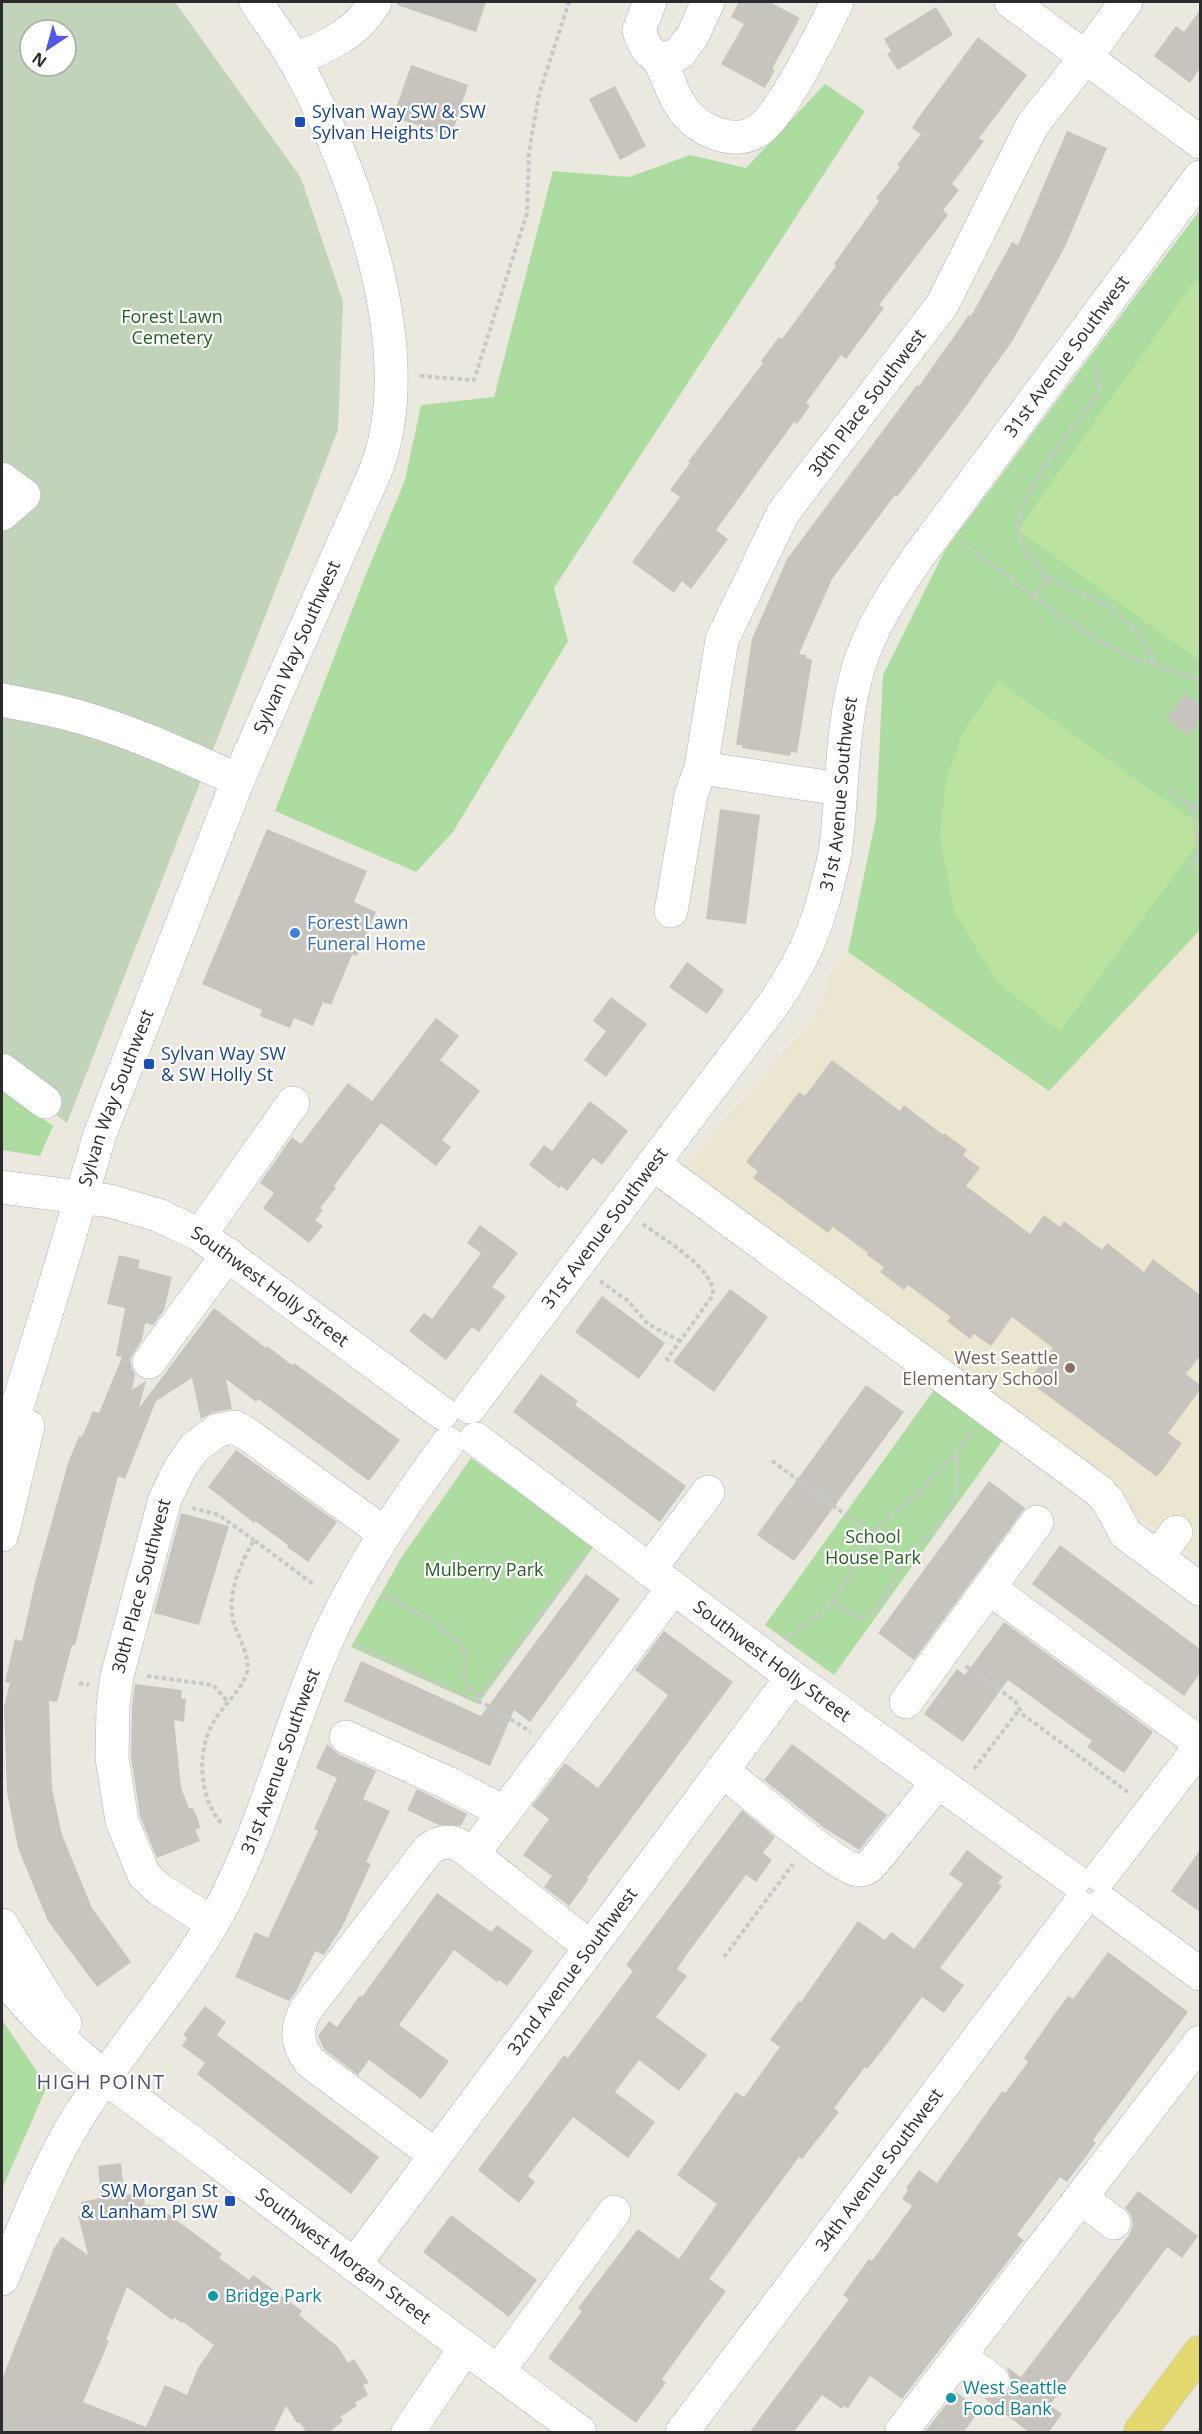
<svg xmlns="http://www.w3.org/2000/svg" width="1202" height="2434" viewBox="0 0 1202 2434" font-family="'Open Sans',sans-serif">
<rect width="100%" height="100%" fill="#ebe8df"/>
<path fill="#ebe6d0" d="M1200 930V1562L677 1175 815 1017 825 995 828 975 848 952 1049 1091Z"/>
<path fill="#addca1" d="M825 84 865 111 554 588 568 641 453 832 416 872 275 811 364 579 405 480 421 405 494 397 553 171 629 177 690 155 746 168Z
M1200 210V930L1049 1091 848 952 876 818 883 675 945 550Z
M2 1088 53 1126 40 1156 2 1150Z
M934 1390 1003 1440 834 1675 765 1625Z
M471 1458 594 1546 478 1704 351 1647 401 1558Z
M2 2020 47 2086 2 2189Z"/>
<path fill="#c1d3b8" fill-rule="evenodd" d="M2 2H175L301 178 343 302 338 430 67 1123 2 1075ZM30 30H66V66H30Z"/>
<path fill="#bbe29e" d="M1195 280 1200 284V661L1018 530Z
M998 681 1200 825V840L1060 1031 997 982 954 911 940 837 946 780 963 733Z"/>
<path fill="#c7c4be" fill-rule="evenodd" d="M397 2H486L476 32 397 5Z
M739 2H770L800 18 772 69 775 70 765 88 721 64 744 24 731 17Z
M936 7 953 35 898 70 887 54 891 51 884 39Z
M1200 10V68L1190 83 1154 56 1176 26 1184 32Z
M978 37 1027 75 979 138 984 141 952 184 959 190 943 210 948 215 879 305 884 308 846 359 841 355 806 403 810 406 797 424 794 422 716 530 728 539 691 589 682 581 674 593 632 562 680 497 670 490 690 463 688 462 763 363 761 361 779 337 782 339 836 266 834 264 879 201 876 198 900 167 897 165 921 134 912 128 918 118Z
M411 65 468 85 451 137 393 117Z
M615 86 646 146 620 160 589 99Z
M1067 131 1107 148 1065 247 1013 340 964 409 897 497 895 495 832 579 799 654 806 655V658L812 660 797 753 791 752 790 756 742 748V745H736L752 639 787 559 917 385 919 386 969 315 971 316 1012 242 1018 245Z
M1185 693 1200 704V720L1189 736 1166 719Z
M720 809 760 815 746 924 706 919Z
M267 829 367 871 354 902 376 912 357 956 352 955 331 1005 323 1002 313 1026 294 1018 290 1028 260 1016 262 1010 202 984Z
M687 962 724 990 707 1014 669 987Z
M611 997 647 1024 606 1077 584 1060 606 1031 593 1021Z
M436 1018 459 1036 440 1060 480 1091 442 1140 451 1147 436 1166 381 1123 334 1186 336 1188 320 1208 323 1210 315 1220 323 1226 309 1243 263 1208 274 1193 260 1183 292 1137 301 1144 348 1083 372 1101Z
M832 1060 900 1111 904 1105 943 1135 944 1133 967 1150 963 1155 980 1168 966 1186 1030 1234 1044 1215 1060 1227 1064 1221 1102 1250 1107 1243 1144 1272 1153 1259 1200 1295V1356L1186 1374 1200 1385V1390L1168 1433 1182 1443 1157 1477 1028 1381 1053 1348 1012 1317 991 1346 974 1334 970 1339 947 1321 951 1317 908 1285 904 1290 880 1272 884 1267 867 1255 868 1253 833 1227 828 1233 753 1178 758 1171 746 1162 799 1092 805 1096Z
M590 1101 628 1131 602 1165 593 1158 567 1191 561 1186 559 1188 529 1165 544 1145 552 1151Z
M480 1225 518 1253 492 1287 506 1296 479 1332 472 1327 446 1360 409 1331 424 1313 432 1319 481 1253 467 1243Z
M119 1255 140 1260 138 1268 172 1277 164 1310 153 1325 145 1323 142 1340 130 1359 132 1369 135 1374 132 1390 146 1381 139 1408 214 1308 266 1348 267 1346 292 1365 294 1363 319 1381 400 1440 369 1481 258 1399 256 1402 226 1379 232 1409 214 1412 201 1419 192 1378 156 1401 125 1479 118 1476 75 1645H72L57 1702 49 1701 52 1789 62 1835 92 1908 131 1962 97 1987 48 1921 18 1848 7 1792 4 1707 10 1683 5 1682 15 1639 22 1641 35 1582 68 1463 79 1436 82 1437 93 1411 99 1413 122 1357 116 1356 125 1308 107 1304Z
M730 1289 768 1317 714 1392 673 1362Z
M602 1296 665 1343 639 1379 575 1332Z
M541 1374 578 1401 575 1405 686 1486 660 1522 513 1412Z
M866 1385 904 1412 794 1561 757 1535Z
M236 1450 337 1522 308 1562 287 1547 288 1545 255 1521 254 1523 208 1487Z
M989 1481 1025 1508 914 1660 878 1633Z
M181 1513 229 1526 199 1625 154 1613Z
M1060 1545 1200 1649V1673L1184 1696 1032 1584Z
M586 1574 620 1599 530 1722 514 1710 490 1766 344 1701 361 1661 481 1716Z
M1004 1622 1153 1732 1124 1773 1087 1747 1092 1741 1008 1680 963 1742 924 1714 957 1669 965 1675Z
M664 1631 733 1682 587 1878 589 1879 569 1906 544 1887 552 1876 523 1855 549 1819 532 1806 565 1763 598 1788 645 1726 668 1695 635 1670Z
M135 1684 182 1690 181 1699H186L184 1722 174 1720 181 1788 189 1808H193L198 1819 200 1828 195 1830 200 1841 157 1858 140 1816 131 1757 132 1707Z
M327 1744 338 1754 376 1771 363 1799 390 1811 366 1862 371 1864 342 1927 324 1955 315 1951 297 1990 289 2001 235 1977 255 1932 268 1938 318 1831 314 1829 337 1778 316 1768Z
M792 1744 887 1815 859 1850 823 1827 764 1780Z
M417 1789 467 1814 461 1826 439 1825 407 1810Z
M742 1810 775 1837 763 1853 772 1860 756 1882 746 1875 690 1950 677 1969 687 1976 656 2017 707 2055 679 2091 639 2060 615 2092 655 2122 628 2158 573 2117 528 2176 535 2182 519 2203 478 2170 564 2055 568 2058 633 1971 626 1965Z
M967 1850 1003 1877 998 1883 1002 1886 940 1968 964 1985 944 2013 922 1997 884 2048 867 2069 865 2067 834 2108 839 2112 802 2159 799 2157 709 2279 726 2291 662 2379 666 2383 636 2423 548 2358 582 2311 578 2308 638 2229 679 2259 717 2204 677 2175 736 2092 744 2097 780 2047 770 2040 799 2001 801 2002 858 1921 885 1940 891 1932 914 1949 963 1884 949 1874Z
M1200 1850V1912L1171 1891Z
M437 1893 491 1932 497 1925 533 1951 507 1986 499 1980 497 1982 454 1950 399 2025 449 2061 421 2099 369 2060 358 2075 324 2049 318 2036 329 2021 337 2027 360 1995 362 1997Z
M1108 1952 1188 2012 1093 2140 1096 2143 1067 2182 1060 2177 1017 2235 1024 2240 1011 2257 902 2399 870 2376 848 2408 844 2406 842 2409 822 2395 793 2433H749L849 2299 843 2295 869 2259 872 2261 912 2206 902 2199 908 2190 906 2188 919 2170 937 2183 1002 2091 1005 2093 1028 2062 1024 2058 1054 2015 1068 1996 1073 1999Z
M205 2006 226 2022 217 2035 379 2157 351 2194 197 2074 205 2063 182 2046 187 2038 183 2035Z
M121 2163 124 2195 143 2193 145 2205H156L222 2254 219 2258 249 2280 253 2275 271 2288 302 2311 299 2315 338 2347 348 2363 354 2359 369 2383 363 2385 368 2395 355 2403 357 2406 340 2417 343 2421 328 2433H307L299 2422 297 2423 286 2406 273 2433H2V2379L54 2248 62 2237 88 2255 78 2216H82L81 2202 101 2198 98 2166ZM127 2287 172 2320 174 2318 182 2323 183 2322 214 2345 198 2368 187 2395 165 2385 146 2427 83 2402 109 2341 106 2340Z
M1138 2191 1198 2236 1182 2258 1167 2247 1050 2405 1062 2414 1048 2433H1030L984 2398H1000L1008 2392 1012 2383 1007 2367 1021 2377 1129 2235 1133 2225 1131 2215 1125 2208Z
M451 2215 537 2280 509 2317 423 2252Z
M956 2392 980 2410 963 2433H924Z"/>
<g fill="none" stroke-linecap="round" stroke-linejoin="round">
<g stroke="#b2b3bd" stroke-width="34">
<g id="minor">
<path d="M650 2 639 30C641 36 643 43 646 47 650 54 658 57 661 64 669 79 673 96 683 109 698 131 735 147 759 130 782 114 824 29 837 2"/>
<path d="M1011 2 1200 142"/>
<path d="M294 60C326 47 358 33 375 2"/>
<path d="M660 61 680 53 693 35 708 2"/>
<path d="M2 479 24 495 2 514"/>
<path d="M2 700C21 704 41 707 61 712 123 727 180 754 238 780"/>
<path d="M701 768 840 789"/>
<path id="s1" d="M671 911 691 795 701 768 722 640 783 513 942 305 1033 124 1086 57 1126 2"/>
<path d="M2 1070 45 1102"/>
<path d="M653 1164 1099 1491 1108 1501 1126 1534 1200 1589"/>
<path id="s2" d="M2 1187 110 1201 158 1215 200 1235 442 1413"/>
<path d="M200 1235 293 1103"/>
<path d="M149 1362 228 1254"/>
<path id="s3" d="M470 1407 775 1002C802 961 817 930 828 882 831 870 835 858 836 846 843 787 841 727 858 669 870 628 894 592 918 557L1200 177"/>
<path id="s4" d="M476 1439 792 1677 1074 1880"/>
<path id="s5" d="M2 1455 52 1295 100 1134 238 780 375 472C423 352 354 170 296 62 284 41 269 22 256 2"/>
<path d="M2 1535 28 1426"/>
<path d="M1157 1557 1176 1532"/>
<path d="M649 1570 708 1492"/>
<path d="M989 1588 1200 1743"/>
<path d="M906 1702 1037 1522"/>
<path d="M346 1737 450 1784 504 1812"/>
<path d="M722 1770C743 1787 838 1868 857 1870 866 1871 871 1865 876 1859L938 1782"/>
<path d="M473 1854 673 1588"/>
<path d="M1101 1876 1200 1747"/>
<path d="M1104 1903 1200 1974"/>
<path id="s6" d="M212 1923 159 1889 144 1875 122 1821 112 1758 113 1706 117 1676 165 1499 179 1470 194 1448 218 1430 235 1427 250 1436 384 1533"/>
<path d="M2 1925 52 2006 65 2023"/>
<path id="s7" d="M2 1974C56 2049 140 2102 213 2158 334 2250 457 2342 580 2432"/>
<path d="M435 2155 310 2062C297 2045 295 2030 305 2011L428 1850C441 1840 453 1840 466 1849L590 1947"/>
<path d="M1081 2198 1114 2223"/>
<path id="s8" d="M354 2265 792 1677"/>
<path id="s9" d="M2 2279C25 2226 46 2169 77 2119 121 2047 180 1984 220 1910 263 1829 285 1740 320 1656 352 1579 399 1510 448 1443"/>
<path d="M960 2356 993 2381"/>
<path d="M498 2372 614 2212"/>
<path d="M408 2432 465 2348"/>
<path id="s10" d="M682 2432 1078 1906"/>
<path d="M901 2432 1200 2042"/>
</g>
</g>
<g stroke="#c8c8c8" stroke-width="34">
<path id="major" d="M1140 2432 1200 2352"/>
</g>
<path stroke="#c8c8c8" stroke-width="4" stroke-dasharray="4.5 3" stroke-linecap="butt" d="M420 376 474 380 527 213 529 152 539 94 569 2
M962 542 1063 618 1100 641 1129 656 1200 680
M1048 578C1063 587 1080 591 1095 599 1120 613 1145 636 1154 663
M1034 597 1048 578C1038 566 1021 549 1018 532 1012 500 1079 419 1100 392L1096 364
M1171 790 1193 808 1199 851 1187 875
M1193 808 1200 799
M643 1224C663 1239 716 1269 713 1295L667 1359 671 1362
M600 1281 627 1300 648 1324 680 1341
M772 1461 872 1534
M192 1508 219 1515 254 1540
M381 1594C402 1604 457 1630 465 1653 468 1662 462 1671 464 1681L471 1690 480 1696
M833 1601C841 1607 855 1619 866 1616 881 1612 893 1579 900 1567 915 1544 942 1529 953 1502 959 1487 955 1468 957 1452
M785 1639 821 1613 833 1601 845 1583 872 1534 885 1520 917 1495 971 1434 969 1432
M355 1645 493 1708 531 1732
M966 1666 1015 1701 1022 1714 1128 1792
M147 1676 213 1685 228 1702
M79 1683 89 1685
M477 1700 584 1557
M974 1769 1019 1710
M221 1823C198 1796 196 1747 216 1718 225 1703 242 1690 247 1672 250 1656 239 1639 234 1624 226 1595 240 1564 254 1540L313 1584
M724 1957 793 1864"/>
<use href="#minor" stroke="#fff" stroke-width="33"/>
<use href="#major" stroke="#e2d86e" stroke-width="33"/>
</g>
<g fill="#1a4fb4" stroke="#fff" stroke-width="2">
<rect x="294" y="116" width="12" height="12" rx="3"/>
<rect x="143" y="1058" width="12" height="12" rx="3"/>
<rect x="224" y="2195" width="12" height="12" rx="3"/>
</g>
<circle fill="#3f7fe0" stroke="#fff" stroke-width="2" cx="295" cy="933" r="6"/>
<circle fill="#8d6e63" stroke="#fff" stroke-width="2" cx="1070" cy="1368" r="6"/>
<g fill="#0f9aa8" stroke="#fff" stroke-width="2">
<circle cx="213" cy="2296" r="6"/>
<circle cx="951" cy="2398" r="6"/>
</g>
<g text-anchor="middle" stroke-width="4.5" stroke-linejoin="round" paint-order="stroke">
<g font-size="18" fill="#164399" stroke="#fff" text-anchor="start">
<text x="312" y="118">Sylvan Way SW &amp; SW<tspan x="312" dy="21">Sylvan Heights Dr</tspan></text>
<text x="161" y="1060">Sylvan Way SW<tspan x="161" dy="21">&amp; SW Holly St</tspan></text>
<text x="218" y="2197" text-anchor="end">SW Morgan St<tspan x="218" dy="21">&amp; Lanham Pl SW</tspan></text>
</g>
<g font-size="18" fill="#266122" stroke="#fff">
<text x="172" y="323">Forest Lawn<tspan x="172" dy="21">Cemetery</tspan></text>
<text x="873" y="1543">School<tspan x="873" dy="21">House Park</tspan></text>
<text x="484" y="1576">Mulberry Park</text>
</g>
<g font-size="18" fill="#2b2b2b" stroke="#fff">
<text dy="6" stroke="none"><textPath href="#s3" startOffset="1232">31st Avenue Southwest</textPath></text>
<text dy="6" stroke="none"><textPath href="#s1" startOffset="556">30th Place Southwest</textPath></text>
<text dy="6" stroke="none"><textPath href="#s5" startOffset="861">Sylvan Way Southwest</textPath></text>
<text dy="6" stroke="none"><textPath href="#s3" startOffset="728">31st Avenue Southwest</textPath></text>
<text dy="6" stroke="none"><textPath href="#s5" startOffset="375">Sylvan Way Southwest</textPath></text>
<text dy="6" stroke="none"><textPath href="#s3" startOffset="224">31st Avenue Southwest</textPath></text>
<text dy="6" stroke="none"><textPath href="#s2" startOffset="292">Southwest Holly Street</textPath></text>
<text dy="6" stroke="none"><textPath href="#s6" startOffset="381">30th Place Southwest</textPath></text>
<text dy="6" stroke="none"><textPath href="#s4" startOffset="370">Southwest Holly Street</textPath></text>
<text dy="6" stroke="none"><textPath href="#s9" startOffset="591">31st Avenue Southwest</textPath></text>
<text dy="6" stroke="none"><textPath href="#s8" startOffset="366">32nd Avenue Southwest</textPath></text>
<text dy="6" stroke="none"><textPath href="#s10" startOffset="328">34th Avenue Southwest</textPath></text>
<text dy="6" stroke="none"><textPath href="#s7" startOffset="444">Southwest Morgan Street</textPath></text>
</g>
<g font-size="18" fill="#366cbe" stroke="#fff" text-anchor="start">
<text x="307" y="929">Forest Lawn<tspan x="307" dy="21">Funeral Home</tspan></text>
</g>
<g font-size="18" fill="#785e54" stroke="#fff" text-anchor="end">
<text x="1058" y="1364">West Seattle<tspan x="1058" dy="21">Elementary School</tspan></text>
</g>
<g font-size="18" fill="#0d838f" stroke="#fff" text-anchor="start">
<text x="225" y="2302">Bridge Park</text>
<text x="963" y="2394">West Seattle<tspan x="963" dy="21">Food Bank</tspan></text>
</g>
<g font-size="20" letter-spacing="1.5" fill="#505177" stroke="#fff">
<text x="101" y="2089">HIGH POINT</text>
</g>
</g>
<rect width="1202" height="2434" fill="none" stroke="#2b2b2b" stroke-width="6"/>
<g transform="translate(48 48) rotate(216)"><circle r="28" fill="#ffffff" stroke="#aaaaaa" stroke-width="1.5"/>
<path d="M0-4.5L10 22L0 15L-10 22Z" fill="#5157e6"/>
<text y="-9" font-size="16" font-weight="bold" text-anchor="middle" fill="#2b2b2b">N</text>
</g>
</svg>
